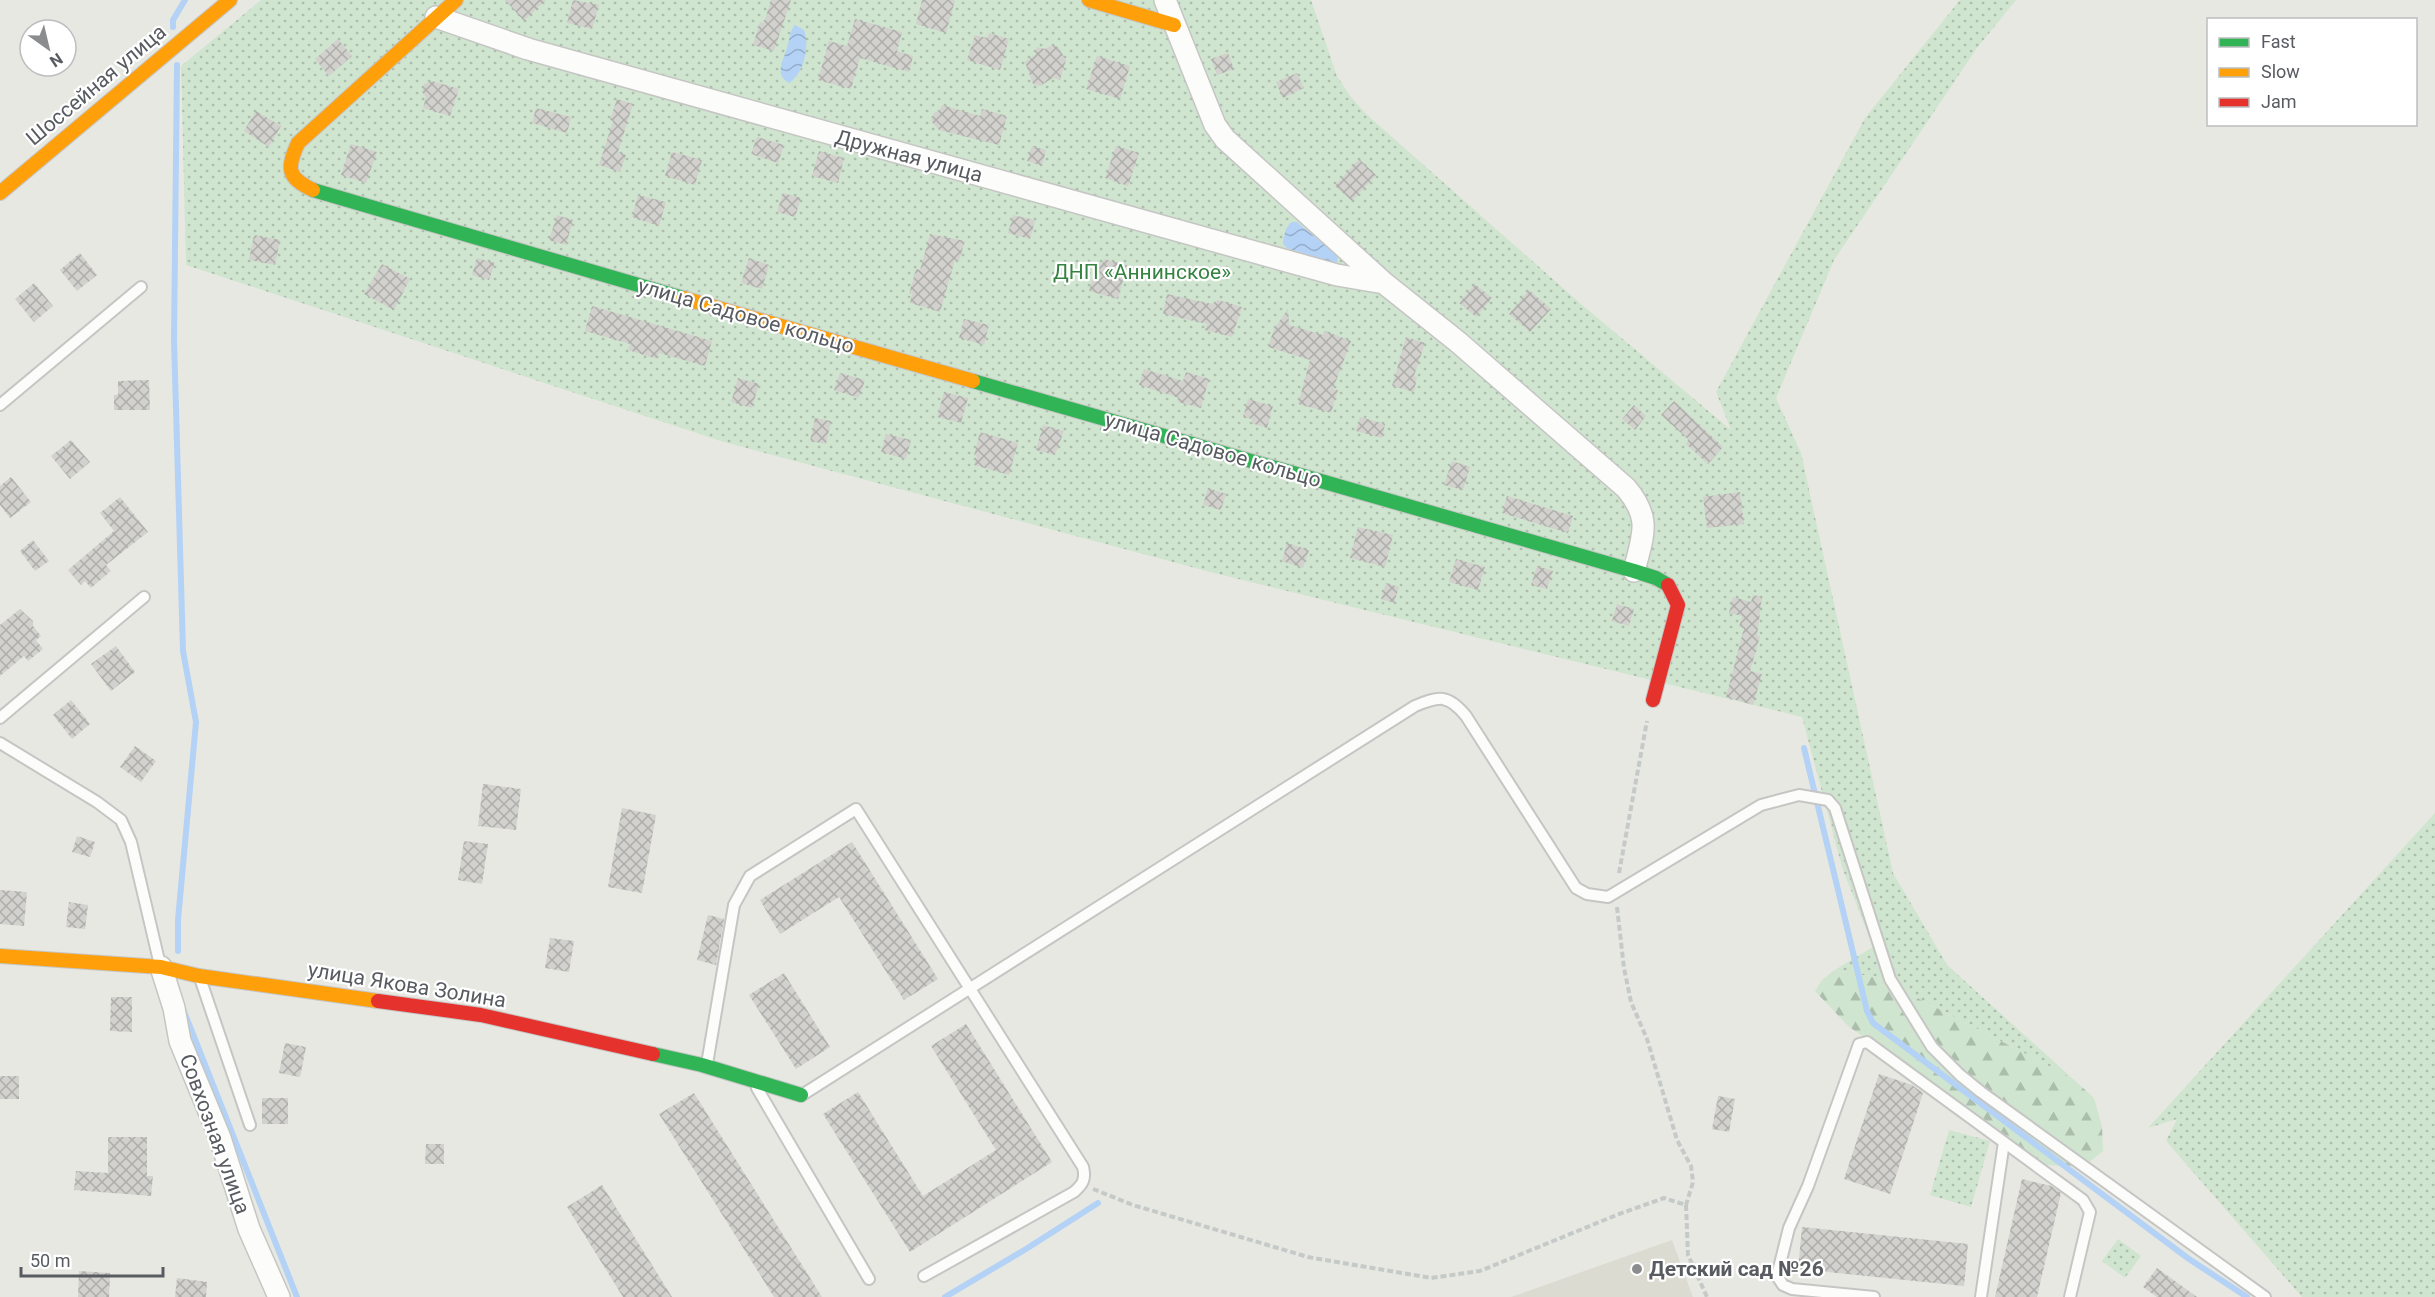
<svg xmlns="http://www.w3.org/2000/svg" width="2435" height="1297" viewBox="0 0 2435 1297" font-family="Roboto,sans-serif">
<defs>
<pattern id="green-dots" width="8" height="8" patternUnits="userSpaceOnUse" patternTransform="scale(1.5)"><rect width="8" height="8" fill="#cfe5cf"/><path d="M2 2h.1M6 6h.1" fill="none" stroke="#abbdab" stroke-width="1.8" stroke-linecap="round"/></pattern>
<pattern id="forest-firs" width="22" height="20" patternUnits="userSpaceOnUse" patternTransform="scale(1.5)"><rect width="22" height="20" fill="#cfe5cf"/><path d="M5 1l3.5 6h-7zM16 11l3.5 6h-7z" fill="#abbdab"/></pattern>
<pattern id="water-waves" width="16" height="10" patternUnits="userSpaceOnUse" patternTransform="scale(1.5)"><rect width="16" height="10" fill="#b3d2f6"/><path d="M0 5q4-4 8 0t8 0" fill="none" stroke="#94adcb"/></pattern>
<pattern id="building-cross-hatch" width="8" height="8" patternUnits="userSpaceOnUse" patternTransform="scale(1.5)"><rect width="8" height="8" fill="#d2d1cd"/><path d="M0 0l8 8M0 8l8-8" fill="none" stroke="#adadaa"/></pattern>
</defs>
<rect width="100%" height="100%" fill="#e8e8e2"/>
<path fill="#dcdbd1" d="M1672 1240 1693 1297H1511Z"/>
<path fill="url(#green-dots)" d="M261 0H1311L1337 76 1350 96 1366 114 1581 304 1731 430 1716 392 1865 118 1960 0H2016L1977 48 1834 260 1776 398 1801 453 1893 873 1947 965 2072 1078 1877 977 1833 971 1873 947 1842 867 1802 717 1214 573 724 442 186 265 181 66Z
M2435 813V1297H2302L2166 1141 2177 1119 2148 1128Z
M1949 1130 1990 1141 1971 1207 1930 1195Z
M2118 1239 2141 1256 2125 1278 2102 1261Z"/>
<path fill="url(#forest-firs)" d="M1833 971 1877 977 2072 1078 2094 1098 2102 1126 2103 1151 2083 1167 2046 1165 1848 1026 1815 991 1822 980Z"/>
<path fill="url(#water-waves)" d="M795 25 804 30C810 45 804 74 789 83 774 75 783 61 787 48 790 39 789 32 795 25Z
M1292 222H1297L1338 256 1337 262H1330L1287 248 1283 244C1284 237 1285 226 1292 222Z"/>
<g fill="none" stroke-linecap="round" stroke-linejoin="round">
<path stroke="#b3d2f6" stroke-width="6" d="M173 27V20L185 0
M177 65 174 340 183 651 196 722 178 920V951
M1804 748 1867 1011 1873 1023 2189 1259 2247 1297
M183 1009 297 1297
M945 1297 1026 1249 1098 1203"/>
</g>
<path fill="url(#building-cross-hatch)" d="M505 0H546L524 21Z
M573 0 599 5 592 29 567 23Z
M771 0H791L774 51 753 45 760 22 764 23Z
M922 0H955L946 33 916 24Z
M855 19 902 32 897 51 913 56 909 72 860 58 851 89 818 80 829 41 847 46Z
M989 33 1009 39 1000 70 967 60 975 35 987 38Z
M338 39 352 56 329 76 315 59Z
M1052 45 1058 47 1066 60 1060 80 1053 78 1040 86 1033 84 1025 62 1035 55 1037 47 1045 49Z
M1228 53 1234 69 1217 75 1211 59Z
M1097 56 1130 66 1120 99 1086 89Z
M1297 73 1304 88 1283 98 1276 82Z
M432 81 459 89 450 116 423 108 426 97 422 92 424 84Z
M617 99 633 104 618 152 626 155 620 172 599 165 613 121 610 120Z
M942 105 980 116 982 109 1007 116 999 145 939 130 931 121 934 113 940 110Z
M536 108 571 117 567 133 532 123Z
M256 111 281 126 269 147 244 131Z
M757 137 784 145 778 163 751 154Z
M351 144 377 152 366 183 341 175Z
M1032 146 1046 150 1042 166 1027 161Z
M1116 146 1139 153 1128 186 1105 178Z
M819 151 844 158 838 183 812 176Z
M672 152 702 160 695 185 665 176Z
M1359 159 1376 175 1352 201 1335 186Z
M783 193 801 198 795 217 777 212Z
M638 195 666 202 659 226 632 217Z
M557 215 573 220 566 245 549 240Z
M1013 215 1035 220 1030 239 1008 233Z
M930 234 965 241 959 261 955 260 940 312 910 303 912 294H909L916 269 920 270Z
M254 235 280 240 275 265 249 260Z
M80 253 97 275 77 291 60 270Z
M477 258 495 263 489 280 472 275Z
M749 258 769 265 762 289 741 283Z
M1104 259 1127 265 1118 299 1089 291 1097 263 1102 264Z
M382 264 410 279 394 310 364 294Z
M34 283 53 306 34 322 15 299Z
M1475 284 1492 298 1476 317 1459 303Z
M1529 290 1551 309 1530 332 1509 314Z
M1167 294 1212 304 1218 300 1242 307 1232 337 1205 330 1207 324 1163 314Z
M592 306 712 341 705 366 659 353 657 359 628 350 630 344 585 331Z
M1288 309 1289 325 1323 335 1325 331 1351 341 1333 389 1338 390 1331 413 1298 404 1310 360 1268 347 1274 329Z
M964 319 989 325 984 345 959 338Z
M1406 337 1425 343 1414 376 1417 377 1414 392 1392 386Z
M1144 369 1183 381 1186 372 1209 379 1201 408 1178 402 1179 398 1139 385Z
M840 373 865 380 859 398 834 390Z
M738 378 759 384 752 408 731 402Z
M149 380 150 410H114V395H118V381Z
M944 392 968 398 961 423 937 417Z
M1248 399 1273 406 1267 428 1251 423 1252 419 1243 417Z
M1674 401 1723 447 1708 464 1686 444 1689 440 1661 415Z
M1634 405 1646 416 1635 430 1622 419Z
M1360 417 1385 424 1382 438 1356 431Z
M815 418 831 421 826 444 810 441Z
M1043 425 1064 431 1055 455 1036 450Z
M980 432 1018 443 1009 475 974 465 977 456 974 455Z
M886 434 911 440 906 459 881 452Z
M71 440 90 462 70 479 51 456Z
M1452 461 1470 467 1463 490 1444 485Z
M11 477 31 502 10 518 0 505V486Z
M1208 488 1226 494 1221 510 1203 505Z
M1740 492 1744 524 1707 528 1703 497Z
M1507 496 1573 516 1568 533 1502 513Z
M120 497 148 532 106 565 111 571 91 588 85 581 81 585 68 570 114 531 100 513Z
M1358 527 1393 535 1385 567 1350 558Z
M33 540 49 561 35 571 20 551Z
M1287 543 1309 550 1303 568 1282 561Z
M1456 559 1485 567 1478 590 1449 582Z
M1537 566 1553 571 1547 589 1531 585Z
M1386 583 1399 587 1394 603 1381 599Z
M1753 595 1762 597 1757 636H1760L1750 671 1762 674 1753 705 1726 697 1744 628 1739 627 1742 616 1729 613 1733 597 1751 602Z
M1617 604 1634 609 1629 626 1612 621Z
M20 609 33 621V626L41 636 36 640 43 649 28 661 24 656 0 676V625Z
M116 646 135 672 111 691 91 664Z
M71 700 90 724 72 739 53 715Z
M135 746 156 761 141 782 120 767Z
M483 784 521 789 516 830 478 826Z
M622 808 656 815 642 893 608 887Z
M77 836 95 842 90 857 72 852Z
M464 841 488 844 482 884 458 880Z
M852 842 938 979 904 1000 839 897 780 934 760 900Z
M0 890 27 892 24 926 0 924Z
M69 902 88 905 85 929 66 927Z
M708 915 724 919 716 965 697 960Z
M550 938 574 941 569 972 545 968Z
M784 973 830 1047 796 1069 749 995Z
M111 997H132V1032L110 1031Z
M966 1024 1052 1162 910 1252 823 1114 858 1092 923 1196 996 1150 931 1046Z
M285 1043 306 1047 300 1077 279 1073Z
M1879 1074 1912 1085 1923 1093 1890 1194 1844 1179Z
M0 1076H19V1099H0Z
M694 1093 822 1297H774L659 1114Z
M1718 1096 1735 1099 1729 1132 1712 1129Z
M262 1098H288V1124H262Z
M108 1137H147V1176H153L151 1196 74 1190 76 1171 108 1173Z
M426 1144H444V1164H425Z
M2022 1179 2051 1186 2061 1193 2037 1297H1995Z
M602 1185 672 1297H623L567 1207Z
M1802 1227 1968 1244 1964 1286 1798 1269Z
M2157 1268 2197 1297H2157L2143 1287Z
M79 1271 110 1273 109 1297H78Z
M177 1278 207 1282 206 1297H175Z"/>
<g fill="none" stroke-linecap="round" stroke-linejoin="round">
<g stroke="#c5c6c4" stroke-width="14">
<path id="lane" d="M0 405 141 287
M0 718 144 597
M0 743 97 802 121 820 131 842 160 965
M200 978 250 1125
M707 1064 734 905 750 876 856 809 1083 1167C1086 1179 1083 1184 1074 1192L924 1276
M757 1088 869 1279
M802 1095 1415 706C1439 696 1448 694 1466 716L1576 888 1587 894 1608 897 1761 805 1799 795 1828 800 1835 808 1890 979 1932 1047 1960 1075 1981 1092 2265 1297
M1874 1297 1792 1289 1783 1285 1777 1276 1789 1228 1808 1186 1859 1044 1867 1042 2083 1200 2090 1212 2070 1297
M1981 1297 2004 1142"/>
</g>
<g stroke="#c5c6c4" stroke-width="24">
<path id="street" d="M1165 0 1215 125 1225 139 1384 283 1458 342 1626 488C1652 519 1643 535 1634 571
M436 17 528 49 1337 275 1384 283
M161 967 174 1008 180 1041 220 1138 249 1229 279 1297"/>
</g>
<g stroke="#c5c5c4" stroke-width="16">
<path id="fast" d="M313 190 683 298
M973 381 1634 571 1656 578 1668 585
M653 1054 702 1065 801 1095"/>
</g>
<g stroke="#c5c5c4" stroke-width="16">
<path id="slow" d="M1089 0 1174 25
M313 190C286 177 287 168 298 143L456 0
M0 193 230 0
M683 298 973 381
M0 956 161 967 199 976 378 1001"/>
</g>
<g stroke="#c5c5c4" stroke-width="16">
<path id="jam" d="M1653 700 1678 605 1668 585
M378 1001 481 1015 653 1054"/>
</g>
<path stroke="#c5cac8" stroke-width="4" stroke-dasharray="6 3" stroke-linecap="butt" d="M1619 873 1647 721
M1617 907 1624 968 1631 1002 1647 1039 1677 1140 1691 1166 1693 1182 1686 1205
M1093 1189 1133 1205 1308 1257 1431 1278 1480 1271 1619 1214 1664 1198 1686 1205 1688 1255 1707 1297"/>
<use href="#lane" stroke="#fcfcfb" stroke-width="10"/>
<use href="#street" stroke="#fcfcfb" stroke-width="21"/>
<use href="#fast" stroke="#30b455" stroke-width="14"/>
<use href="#slow" stroke="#ff9f0a" stroke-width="14"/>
<use href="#jam" stroke="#e5322d" stroke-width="14"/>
</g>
<circle fill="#8a8c8e" stroke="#fff" stroke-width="2" cx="1637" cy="1269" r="6"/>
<g text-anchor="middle" stroke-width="4.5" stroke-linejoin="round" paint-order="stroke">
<g font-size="21" fill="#585b60" stroke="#fff">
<text transform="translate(96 85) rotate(-40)" y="7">Шоссейная улица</text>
<text transform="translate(909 156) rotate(15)" y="7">Дружная улица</text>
<text transform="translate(746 316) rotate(16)" y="7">улица Садовое кольцо</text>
<text transform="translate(1213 450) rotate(16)" y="7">улица Садовое кольцо</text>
<text transform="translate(407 985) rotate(9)" y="7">улица Якова Золина</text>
<text transform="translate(215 1134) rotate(70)" y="7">Совхозная улица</text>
</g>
<g font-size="21" fill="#358340" stroke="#fff">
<text x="1142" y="279">ДНП «Аннинское»</text>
</g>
<g font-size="21" font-weight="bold" fill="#585b60" stroke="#fff" text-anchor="start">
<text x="1649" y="1276">Детский сад №26</text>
</g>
</g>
<rect x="2207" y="18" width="210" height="108" fill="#ffffff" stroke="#bcbdbf" stroke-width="1.5"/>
<rect x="2219" y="38" width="30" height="9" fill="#30b455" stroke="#bcbdbf" stroke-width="1.5"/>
<text x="2261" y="48" font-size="18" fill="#585b60">Fast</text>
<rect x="2219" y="68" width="30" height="9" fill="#ff9f0a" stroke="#bcbdbf" stroke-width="1.5"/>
<text x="2261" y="78" font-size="18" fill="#585b60">Slow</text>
<rect x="2219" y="98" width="30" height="9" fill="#e5322d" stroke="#bcbdbf" stroke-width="1.5"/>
<text x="2261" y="108" font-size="18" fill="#585b60">Jam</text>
<g transform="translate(48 48) rotate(146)"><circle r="28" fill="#ffffff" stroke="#bcbdbf" stroke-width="1.5"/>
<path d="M0-4.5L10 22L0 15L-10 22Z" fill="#8a8c8e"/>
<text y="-9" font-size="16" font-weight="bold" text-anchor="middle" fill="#585b60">N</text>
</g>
<path d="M21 1267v9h142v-9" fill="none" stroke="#585b60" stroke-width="3"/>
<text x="30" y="1267" font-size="18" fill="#585b60" stroke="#ffffff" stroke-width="4.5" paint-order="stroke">50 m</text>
</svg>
